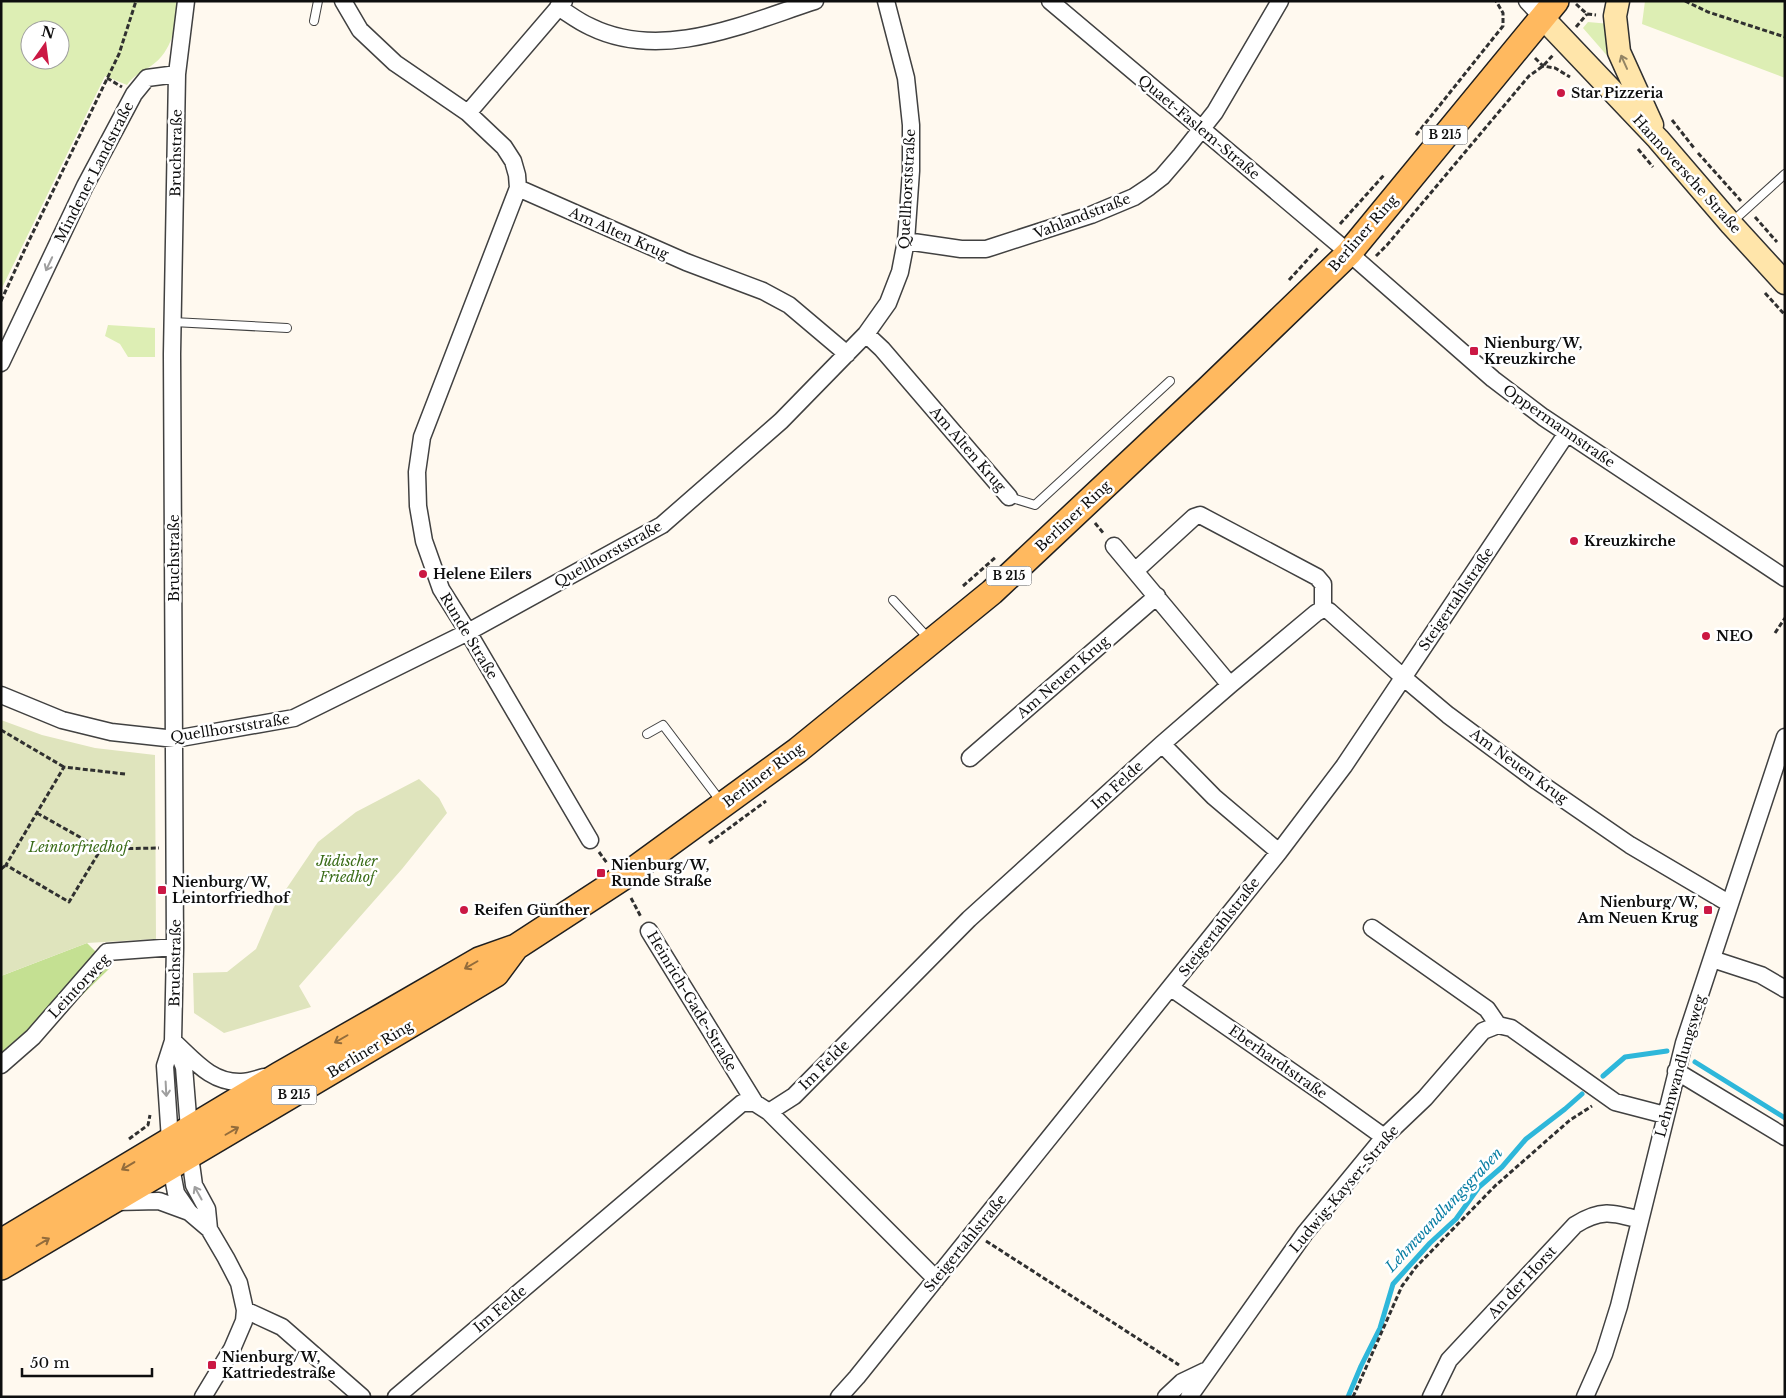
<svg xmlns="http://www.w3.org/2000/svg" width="1786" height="1398" viewBox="0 0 1786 1398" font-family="'Libre Baskerville',serif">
<rect width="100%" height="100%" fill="#fff9ef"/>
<path fill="#ddeeb4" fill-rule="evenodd" d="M1 1H179C176 25 173 51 151 66 142 72 133 76 127 85L105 76 1 290ZM30 30H60V60H30Z
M1645 1H1785V78L1642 24Z
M1588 22 1610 24 1617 67 1583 28Z
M108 325 155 328V357H128L120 344 105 336Z"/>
<path fill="#c4e092" d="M87 943 111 967 1 1074V976Z"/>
<path fill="#dfe4bd" d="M1 720 42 735 95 748 155 755 156 939 87 943 1 976Z
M419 779 439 798 447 813 402 869 299 986 311 1007 224 1033 194 1013 193 973 227 972 256 949 274 907 318 842 356 812Z"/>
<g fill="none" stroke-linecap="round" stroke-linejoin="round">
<path stroke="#2eb7da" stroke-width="5" d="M1695 1062 1785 1118
M1603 1076 1625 1057 1667 1051
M1348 1397 1361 1366 1380 1328 1393 1284 1430 1243 1456 1219 1479 1187 1502 1167 1526 1139 1565 1109 1582 1094"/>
<g stroke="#414141" stroke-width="10">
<path id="lane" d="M314 21 318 1
M1733 221 1785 174
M173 322 287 328
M1009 497 1035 505 1170 381
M893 600 929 639
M647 734 663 725 722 803"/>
</g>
<g stroke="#414141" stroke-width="19">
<path id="street" d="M343 1 360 30 395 63 468 113 504 147 513 161 517 175 518 188 422 437 417 472 418 506 424 541 441 589 468 632 590 840
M1050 1 1349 253 1493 379 1543 417 1785 578
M1527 1 1542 17
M558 7C569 14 579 22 591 27 663 62 746 23 815 1
M468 113 564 1
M518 188 686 262 763 291 789 305 847 354
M906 241 961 249H986L1091 215 1134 197 1149 187 1162 177 1181 155 1215 112 1280 1
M866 334 882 349 1009 497
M1 363 85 186 134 94 147 78 177 74
M1114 546 1230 685
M1135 571 1194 517 1200 515 1317 577 1323 584V609
M1 695 62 720 111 732 175 739 294 718 468 632 662 525 781 421 866 334 888 303 900 272 906 241 911 171V125L906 78 886 1
M1162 744 1214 797 1279 852
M970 758 1157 596
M1372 928 1487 1009 1498 1025
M649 931 755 1103
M1712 959 1761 975 1785 989
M1171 988 1327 1096 1384 1137
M173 1041C194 1060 211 1083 241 1082 249 1082 257 1079 264 1077
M175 1045 184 1067 189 1129
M1 1065 33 1037 107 952 175 947
M1676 1071 1785 1137
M769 1112 936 1279
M170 1140 165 1066 173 1041 175 947 172 354 177 74 186 1
M190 1156 194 1185 207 1209 209 1229
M171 1167 176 1193 189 1212 209 1229 226 1258 239 1283 245 1310 244 1321 232 1349 203 1397
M115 1202 159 1201 189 1212
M245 1310 282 1327 362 1397
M396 1397 742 1103H755L769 1112 794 1096 969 919 1162 744 1230 685 1316 613 1323 609 1329 611 1404 678 1448 715 1537 781 1630 845 1730 904
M839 1397 857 1377 1279 852 1344 766 1567 433
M1166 1397 1182 1382 1205 1371
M1189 1397 1305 1233 1384 1137 1425 1098 1483 1031 1498 1025 1511 1028 1615 1102 1665 1115
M1431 1397 1449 1360 1575 1225C1600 1209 1612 1212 1640 1220
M1585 1397 1604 1354 1619 1306 1684 1043 1785 737"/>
</g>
<g stroke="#303030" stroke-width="25">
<path id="secondary" d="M1618 1 1615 16 1619 52 1652 125
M1542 17 1658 139 1731 224 1785 283"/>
</g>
<g stroke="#1f1f1f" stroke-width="28">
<path id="primary" d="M1 1242 279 1075 384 1015 479 960 516 947 625 876 798 750 992 592 1208 389 1349 253 1556 1
M1 1267 496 974 516 947"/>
</g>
<path stroke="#303030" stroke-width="3" stroke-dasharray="5 2.5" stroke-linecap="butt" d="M1685 1 1708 12 1785 37
M1576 4 1587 14 1596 15
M1576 27 1587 14
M1535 58 1543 66 1555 68 1570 77
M107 78 122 87
M1672 120 1694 148
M1416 135 1503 26V13L1496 1
M1638 149 1653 167
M1698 153 1741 201
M1755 217 1777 242
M1340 224 1384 175
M1376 256 1387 245 1529 76 1543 66 1553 55
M1289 280 1319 247
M1765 293 1785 315
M1 301 24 251 119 54 136 1
M1095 523 1104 534
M963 586 996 557
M1775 633 1785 618
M1 730 64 767
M125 774 64 767 6 865 69 902 101 849 159 848
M37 813 101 849
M709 843 766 801
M599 852 607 863
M1 869 6 865
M631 898 641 917
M129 1139 148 1125 150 1115
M986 1241 1179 1365
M1353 1397 1402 1286 1416 1267 1495 1186 1570 1120 1592 1106"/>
<use href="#lane" stroke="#fff" stroke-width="8"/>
<use href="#street" stroke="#fff" stroke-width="16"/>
<use href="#secondary" stroke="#ffe5aa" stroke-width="22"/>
<use href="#primary" stroke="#ffb95f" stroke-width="25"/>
</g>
<defs><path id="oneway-shaft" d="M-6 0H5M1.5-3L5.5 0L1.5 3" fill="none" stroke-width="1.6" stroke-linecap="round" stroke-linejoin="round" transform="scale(1.25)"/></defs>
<use stroke="#938464" href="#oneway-shaft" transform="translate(1624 62) rotate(-114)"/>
<g stroke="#9f9f9f">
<use href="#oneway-shaft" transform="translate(49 264) rotate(115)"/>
<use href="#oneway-shaft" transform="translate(166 1089) rotate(87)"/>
<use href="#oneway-shaft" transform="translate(198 1193) rotate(-119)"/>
</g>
<g stroke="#936c3b">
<use href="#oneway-shaft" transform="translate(471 965) rotate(150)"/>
<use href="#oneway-shaft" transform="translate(341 1039) rotate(150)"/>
<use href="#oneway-shaft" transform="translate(232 1131) rotate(-30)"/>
<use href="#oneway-shaft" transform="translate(128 1166) rotate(149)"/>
<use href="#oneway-shaft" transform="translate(43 1242) rotate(-31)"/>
</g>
<g fill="#cb1844" stroke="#fff" stroke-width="2">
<circle cx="1561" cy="93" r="5"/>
<rect x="1469" y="346" width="10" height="10" rx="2.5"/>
<circle cx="1574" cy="541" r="5"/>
<circle cx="423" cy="574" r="5"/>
<circle cx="1706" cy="636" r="5"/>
<rect x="596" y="868" width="10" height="10" rx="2.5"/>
<rect x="157" y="885" width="10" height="10" rx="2.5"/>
<circle cx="464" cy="910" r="5"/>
<rect x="1703" y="905" width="10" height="10" rx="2.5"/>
<rect x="207" y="1360" width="10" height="10" rx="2.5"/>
</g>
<g text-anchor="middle" stroke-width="5" stroke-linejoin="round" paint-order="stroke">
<g fill="#fff" stroke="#565656" stroke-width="1">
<rect x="1422.5" y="125.5" width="45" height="19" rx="4"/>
<rect x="986.5" y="566.5" width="45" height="19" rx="4"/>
<rect x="271.5" y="1085.5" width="45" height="19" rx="4"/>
</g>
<g font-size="12" font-weight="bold" fill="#0e0e0e">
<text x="1445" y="139">B 215</text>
<text x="1009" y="580">B 215</text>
<text x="294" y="1099">B 215</text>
</g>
<g font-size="14" font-weight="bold" fill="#0e0e0e" stroke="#fff" text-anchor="start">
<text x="1571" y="98">Star Pizzeria</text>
<text x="1484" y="348">Nienburg/W,<tspan x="1484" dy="16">Kreuzkirche</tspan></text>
<text x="1584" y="546">Kreuzkirche</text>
<text x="433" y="579">Helene Eilers</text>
<text x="1716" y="641">NEO</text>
<text x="611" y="870">Nienburg/W,<tspan x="611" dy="16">Runde Straße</tspan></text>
<text x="172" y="887">Nienburg/W,<tspan x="172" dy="16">Leintorfriedhof</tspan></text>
<text x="1698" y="907" text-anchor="end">Nienburg/W,<tspan x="1698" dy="16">Am Neuen Krug</tspan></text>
<text x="474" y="915">Reifen Günther</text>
<text x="222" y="1362">Nienburg/W,<tspan x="222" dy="16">Kattriedestraße</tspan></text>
</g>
<g font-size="14" fill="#0e0e0e" stroke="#fff">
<text transform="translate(1199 127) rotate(40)" y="5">Quaet-Faslem-Straße</text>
<text transform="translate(176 153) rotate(-89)" y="5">Bruchstraße</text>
<text transform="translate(94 172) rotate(-63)" y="5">Mindener Landstraße</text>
<text transform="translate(1687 174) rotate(48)" y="5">Hannoversche Straße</text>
<text transform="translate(907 189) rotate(-87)" y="5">Quellhorststraße</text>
<text transform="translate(1082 216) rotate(-21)" y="5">Vahlandstraße</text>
<text transform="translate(619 233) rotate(24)" y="5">Am Alten Krug</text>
<text transform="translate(1363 233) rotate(-49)" y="5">Berliner Ring</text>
<text transform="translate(1559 426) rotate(35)" y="5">Oppermannstraße</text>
<text transform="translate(968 449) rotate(49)" y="5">Am Alten Krug</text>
<text transform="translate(1073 516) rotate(-43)" y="5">Berliner Ring</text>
<text transform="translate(608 554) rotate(-29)" y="5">Quellhorststraße</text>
<text transform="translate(174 558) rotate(-90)" y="5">Bruchstraße</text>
<text transform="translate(1456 599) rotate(-56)" y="5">Steigertahlstraße</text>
<text transform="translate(469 636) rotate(59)" y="5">Runde Straße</text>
<text transform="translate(1063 677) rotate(-41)" y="5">Am Neuen Krug</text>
<text transform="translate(230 728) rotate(-9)" y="5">Quellhorststraße</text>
<text transform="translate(1519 766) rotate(36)" y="5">Am Neuen Krug</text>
<text transform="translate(763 775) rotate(-37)" y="5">Berliner Ring</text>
<text transform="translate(1117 785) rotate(-42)" y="5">Im Felde</text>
<text transform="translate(1219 927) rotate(-52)" y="5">Steigertahlstraße</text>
<text transform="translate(175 963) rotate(-89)" y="5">Bruchstraße</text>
<text transform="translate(79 986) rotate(-47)" y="5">Leintorweg</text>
<text transform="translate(692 1001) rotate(59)" y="5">Heinrich-Gade-Straße</text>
<text transform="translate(370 1049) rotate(-31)" y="5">Berliner Ring</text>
<text transform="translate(1278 1062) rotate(35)" y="5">Eberhardtstraße</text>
<text transform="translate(824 1065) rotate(-45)" y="5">Im Felde</text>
<text transform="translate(1680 1066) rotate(-74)" y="5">Lehmwandlungsweg</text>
<text transform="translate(1344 1189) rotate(-50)" y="5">Ludwig-Kayser-Straße</text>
<text transform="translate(965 1243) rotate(-51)" y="5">Steigertahlstraße</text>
<text transform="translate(1522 1282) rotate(-47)" y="5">An der Horst</text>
<text transform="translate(500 1309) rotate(-40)" y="5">Im Felde</text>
</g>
<g font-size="14" font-style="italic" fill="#3a6c18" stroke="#fff">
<text x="78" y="852">Leintorfriedhof</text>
<text x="347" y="866">Jüdischer<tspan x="347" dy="16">Friedhof</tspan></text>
</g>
<g font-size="15" font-style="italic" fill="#0b7fa4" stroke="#fff">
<text transform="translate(1444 1210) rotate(-47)" y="5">Lehmwandlungsgraben</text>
</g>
</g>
<rect width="1786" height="1398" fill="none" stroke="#0e0e0e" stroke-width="5"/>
<g transform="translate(45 45) rotate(14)"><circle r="24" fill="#ffffff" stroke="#9f9f9f"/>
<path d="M0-4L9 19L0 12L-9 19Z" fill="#cb1844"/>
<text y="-8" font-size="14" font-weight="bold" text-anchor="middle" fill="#0e0e0e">N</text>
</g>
<path d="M22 1368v8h130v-8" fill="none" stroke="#0e0e0e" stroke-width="2.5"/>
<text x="30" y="1368" font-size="15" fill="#0e0e0e" stroke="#ffffff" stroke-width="4" paint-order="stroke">50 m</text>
</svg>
